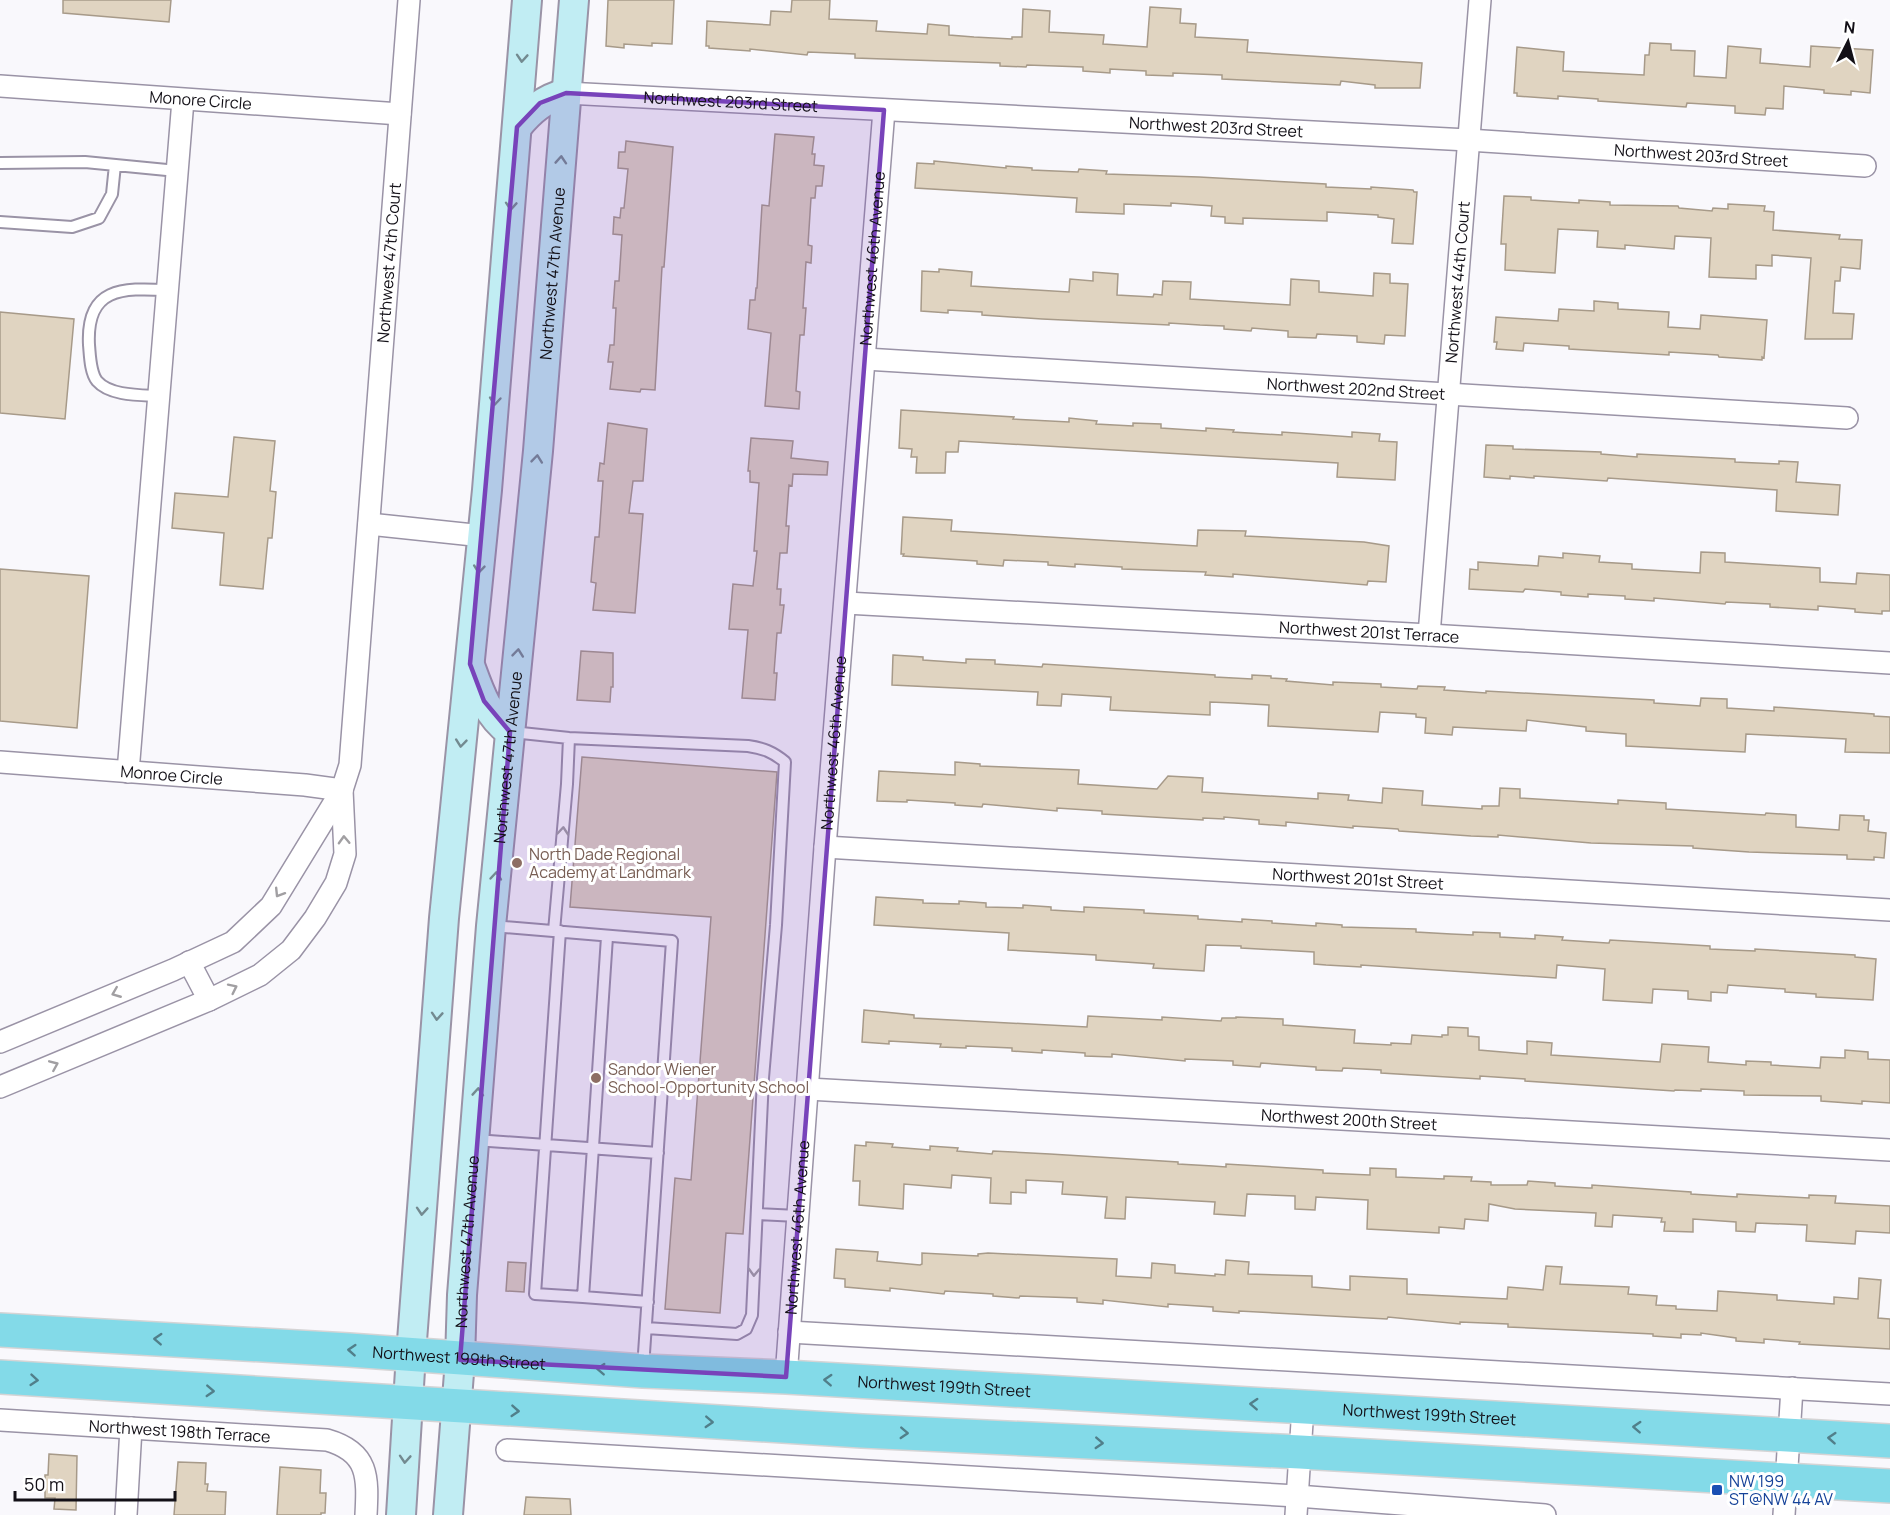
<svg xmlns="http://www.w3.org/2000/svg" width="1890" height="1515" viewBox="0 0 1890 1515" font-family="Manrope,sans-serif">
<rect width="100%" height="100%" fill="#f9f8fc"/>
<path fill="#e0d4c1" stroke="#a79a89" stroke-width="1.5" d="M63 0H171L169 22 63 13Z
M608 0H674L672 44 652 43V46L624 44V48L606 46Z
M792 0H830L829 19 877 21 876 31 927 34 928 24 949 26V35L974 37 1012 39V37H1022L1023 9 1050 11 1049 32 1104 35 1103 44 1147 47 1150 7 1181 9 1180 23 1196 24 1195 37 1248 40 1247 52 1422 63 1420 88H1375V85L1341 81 1340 85 1222 79V75L1173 73V76L1146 75V71L1110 69V73L1083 71V67L1027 65 1026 67 1000 66V63L855 58V54L808 52 807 55 750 49V51L709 48V46H706L707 21 770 25 771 11 791 12Z
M1650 43 1671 44V50L1695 51 1694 76 1726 78 1728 46 1761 49 1760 63 1810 67 1811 46 1873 50 1870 93 1851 91V95L1824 93V90L1784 86 1783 109 1766 108 1765 115 1735 113V106L1687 103 1686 107 1598 101V99L1558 96V99L1517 96V93H1514L1517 47 1564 52 1563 71 1644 75 1645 55H1649Z
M775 134 814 137 812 154H815L814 165 824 166 822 186H816L815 198H811L808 245 812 246 811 263 806 262 803 308H806L804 335H800L796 391 800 392 799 409 765 406 771 333 748 329 750 300H755L756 288H757L762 205 769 206Z
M626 141 673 147 664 267H662L655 390 641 389 640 392 610 389 613 362H608L610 345H614L616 308H613L615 281H619L622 235 613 234 614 217 620 218 621 208H624L628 169 618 168 619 152H625Z
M934 161 1006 168V166L1032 168V170L1078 172 1079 169 1107 171 1106 174 1199 177 1326 184V187L1371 189V187L1413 190 1414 192H1417L1413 244 1392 243 1394 219 1378 217V215L1327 212V221L1243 218V224L1225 223V217L1211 216 1212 206 1171 203V206L1124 204V214L1076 212 1077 198 915 188 917 163 934 164Z
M1504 196 1531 197V200L1579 203V200L1610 202V205L1678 206 1679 208 1712 211 1713 208 1728 209V204L1765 206 1764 211 1774 212 1773 230 1840 235 1839 239 1862 240 1860 269 1841 267 1840 281H1835L1833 313 1854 314 1852 339H1805L1811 258 1772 255V266L1756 265V279L1709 277 1711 238 1675 236 1674 249 1625 245V249L1597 247 1598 231 1558 229 1555 273 1505 270 1506 244H1501Z
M939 269 972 272 971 286 1069 292 1070 279 1093 281V272L1118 274 1117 295 1153 297 1154 294 1162 295 1163 281 1191 282 1190 299 1290 305 1291 279 1319 281V292L1373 296 1374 273 1390 274V283L1408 284 1405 336 1385 335 1384 344 1357 342V336L1317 334 1316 338 1288 337V331L1252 328 1251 331 1224 329V326L1200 325 1169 323V325L1042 319 982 315V312L948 310V313L921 311 922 271 939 272Z
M1594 301 1618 303V309L1669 312 1668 327 1700 329 1701 315 1767 320 1764 358 1762 357V360L1719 357 1718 355 1669 352V355L1569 349V346L1524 343 1523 351 1496 349 1497 342H1494L1496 317 1558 321 1559 309 1594 311Z
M0 312 74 319 65 419 0 413Z
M901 410 1014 417 1013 419 1069 422V418L1097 421 1096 424 1133 426V423L1161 424V428L1206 431V428L1234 430 1233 432 1282 435V432L1352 437V432L1380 434 1379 441 1397 442 1395 480 1337 477 1338 463 959 441 958 452H946L945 473H916L917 457H911L912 449 899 448Z
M608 423 647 429 643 481H633L629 513 643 514 635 613 593 610 596 583 591 582 595 537H599L603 481H598L600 463 604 464Z
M234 437 275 441 270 491 276 492 272 538H268L263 589 220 585 224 533 172 528 175 493 228 497Z
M751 438 793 441 791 458 828 462 827 475 793 474 792 486 789 485 786 526H789L787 553H780L777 589H781L780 605H784L781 633H777L774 673H777L775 700 742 698 748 630 729 629 733 584 753 586 757 551H754L759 483 750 482V471H748Z
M1486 445 1513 446V449L1601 452V454L1637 457V454L1735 459V462L1779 464V461L1798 462 1796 482 1840 485 1838 515 1776 511 1777 490 1608 478 1607 481 1534 476V478L1510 476V479L1484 477Z
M903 517 952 520 951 531 1197 546 1198 530 1246 531 1245 536 1364 542 1389 546 1386 582 1368 581 1367 585 1233 574V577L1205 575 1206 572 1122 569V567L1075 564V567L1048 565V562L1004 560 1003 566 977 564V561L903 556 904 554H901Z
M1701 552 1725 553V562L1820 568V582L1856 584 1857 573 1890 575V611H1882V614L1855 612V609L1818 606V610L1770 607V604L1726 602 1725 604 1654 598V601L1625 599V596L1588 594V597L1561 595V592L1525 589 1523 592 1469 589 1470 569 1478 570V562L1538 566 1539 556 1563 558V553L1600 556 1599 562 1632 564V569L1700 573Z
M0 569 89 576 77 728 0 721Z
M581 651 613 653V687H611L610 702 577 700Z
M893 655 923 657V660L966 663V659L995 660V664L1042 667 1043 664 1215 675V677L1252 679V675L1271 676V678L1287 679 1286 681 1333 685V682L1381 684V687L1417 689 1418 686 1445 687 1444 690 1486 693V691L1654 700V703L1700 706 1701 698 1727 699V708L1774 711V707L1874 714V716L1890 717V753L1845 752 1846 739 1746 734 1745 752 1626 746V734L1586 731V727L1527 720 1526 731 1453 727 1452 735 1425 733 1426 718 1416 717V714L1380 712 1378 732 1268 726 1269 705 1234 703 1210 702V715L1110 710 1111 697 1062 694 1061 706 1037 705 1038 692 892 685Z
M582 757 777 772 743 1234 726 1233 720 1313 665 1309 675 1178 691 1180 711 917 570 907Z
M955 762 980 764V766L1079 770 1078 784 1157 789 1168 776 1203 778 1202 792 1318 799V793L1349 795 1348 800 1382 803 1383 788 1423 791 1422 805 1482 809V806H1499L1500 788 1520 789V798L1618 804V800L1666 803V809L1765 815 1766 813 1796 815V827L1839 830 1840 815 1864 816V820H1869L1868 831 1886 833 1884 858 1874 857V860L1847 859V855L1749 852 1693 848V846L1591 843 1498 835V837L1471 836 1399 831 1398 829 1353 826V828L1286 822V826L1259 824V820L1224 817V819L1203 818V820L1102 814V811L1057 808V811L983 804 982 807 955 805V803L907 800V802L877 801 879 771 955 775Z
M876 897 923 900V903L959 904V901L986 903V907L1023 908V905L1051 907V910L1084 912V907L1144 910V913L1198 916V919L1242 922V919L1272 921V923L1316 926V923L1342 925V927L1416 929V932L1451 934 1473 935V932L1500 933V937L1535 939V935L1563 937 1562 940 1607 943H1609L1610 940 1710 946V949L1755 951V949L1855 955V957L1876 959 1873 1000 1816 997V994L1785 992V989L1728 985 1727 993 1711 992V1001L1688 999V991L1653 989 1652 1003 1603 1000 1605 969 1557 965 1556 978 1361 965V967L1326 965 1314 964V952L1241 948V946L1206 945 1204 971 1153 968 1154 964 1096 960V955L1008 950 1009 933 874 925Z
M864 1010 914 1015V1018L1087 1027 1088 1016 1162 1020V1017L1221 1021 1222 1018H1236V1017L1283 1019V1025L1355 1030 1354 1043 1391 1045V1043L1411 1044 1412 1035 1442 1037V1035H1448V1027L1468 1028V1036L1479 1037V1050L1527 1054V1041L1552 1043 1551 1055 1660 1062 1662 1044 1709 1047 1708 1062 1746 1065V1061L1771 1062V1065L1820 1068 1821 1057 1845 1058V1050L1868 1052V1059L1890 1060V1103L1862 1101V1104L1821 1101V1096L1744 1095V1091L1701 1089V1091L1675 1090 1674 1091 1525 1081V1079L1480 1076V1079L1381 1073V1070L1343 1068 1342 1071 1316 1070V1067L1261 1063 1260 1067 1233 1065V1061L1185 1059V1061L1112 1054V1057L1085 1056V1053L1042 1050V1053L1012 1051V1048L966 1046V1048L940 1047 941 1044 889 1041V1044L862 1042Z
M866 1142 893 1144 892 1147 930 1150V1146L958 1148 957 1151 992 1154 993 1151 1050 1154 1178 1162V1164L1213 1166 1226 1167V1164L1323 1170V1173L1370 1175V1168L1396 1169V1177L1444 1179V1176L1472 1177 1471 1181 1491 1182V1185H1527L1528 1181 1555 1183V1186L1589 1188H1592V1185L1691 1192V1194L1737 1197V1194L1809 1198V1195L1836 1196 1835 1203 1890 1206V1233L1856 1231 1855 1244 1806 1241 1807 1225 1756 1223 1755 1232 1736 1231V1222L1693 1219V1232L1664 1231 1665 1222H1661L1662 1218 1613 1215 1612 1227 1595 1226 1596 1213 1515 1209 1489 1204 1488 1221 1465 1219 1464 1229 1439 1227V1233L1367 1229 1368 1200 1316 1197 1315 1210 1295 1209V1196L1247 1194 1245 1216 1214 1214 1215 1202 1126 1197 1125 1219 1105 1218 1107 1197 1062 1194 1063 1182 1026 1180V1193L1011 1192V1204L990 1203 991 1178 952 1175 951 1188 904 1184 903 1209 859 1205 860 1181H853L855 1145 866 1146Z
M836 1249 878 1252 877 1261 920 1265 922 1264V1253L978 1256V1254L988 1253 1117 1259 1116 1276 1151 1278 1152 1263 1175 1265V1273L1215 1276V1274L1225 1275 1226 1260 1249 1262 1248 1274 1312 1276V1287L1350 1290V1276L1407 1279V1294L1507 1299 1508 1287 1543 1290 1546 1266 1562 1267 1560 1284 1629 1287 1628 1294 1657 1296 1656 1305 1676 1306V1309L1717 1311 1718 1291 1777 1295V1300L1834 1304V1297L1858 1299 1859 1278 1881 1280 1878 1318 1890 1319V1349L1799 1344 1800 1342 1764 1339V1343L1736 1341V1338L1701 1333V1335L1681 1334V1338L1653 1336V1334L1508 1327V1324L1460 1322V1324L1388 1317 1387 1319 1239 1311V1313L1213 1311V1307L1168 1304V1307L1103 1300V1304L1077 1302V1298L1020 1296 1019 1298 993 1296V1294L945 1291 944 1294 890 1288V1291L845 1287V1279L834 1278Z
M508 1262 526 1263 524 1292 506 1291Z
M49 1454 77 1456 76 1510 54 1509 55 1498H45V1475H48Z
M178 1462 206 1463 205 1484H208L207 1491 226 1492 225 1515H174Z
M280 1467 321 1470 320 1493H326L325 1513H321V1515H277Z
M526 1497 570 1499 571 1515H524Z"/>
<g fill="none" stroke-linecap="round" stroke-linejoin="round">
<g stroke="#9a93a6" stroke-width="14">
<path id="service" d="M0 163 85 162 177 171
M0 222 72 227 99 218 112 194 115 165
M159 396C140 395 110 396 97 381 90 372 90 355 89 345 86 287 122 288 167 290
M512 732 569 738 748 746C763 748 773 752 785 762L776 925 763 1078 752 1315 746 1329 737 1334 646 1328
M492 926 672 941 643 1368
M554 931 567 784 569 738
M560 931 535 1294 583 1297
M607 937 583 1297 648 1302
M475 1140 658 1153
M757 1214 798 1216"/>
</g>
<g stroke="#9a93a6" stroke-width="24">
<g id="minor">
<path id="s1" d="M0 86 400 114"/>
<path id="s2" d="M566 93 1468 140 1865 166"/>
<path id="s3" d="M865 359 1847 418"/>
<path d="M369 524 483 536"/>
<path id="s4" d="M846 603 1429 635 1890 663"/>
<path id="s5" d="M1429 635 1480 0"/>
<path id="s6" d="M0 762 305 785 342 790"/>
<path d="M128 772 183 100"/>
<path id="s7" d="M825 847 1890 910"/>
<path d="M189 962 209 1000"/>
<path id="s8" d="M0 1042 173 970 233 942 271 906 342 790 350 765 409 0"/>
<path d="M0 1087 209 1000 260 975 291 950 315 918 336 883 345 854 342 790"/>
<path id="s9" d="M808 1089 1890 1150"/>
<path d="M789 1332 1890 1394"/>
<path id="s10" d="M786 1377 825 847 884 110"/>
<path id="s11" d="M0 1420 327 1440C369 1452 368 1477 366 1515"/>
<path d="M507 1450 1297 1496 1545 1515"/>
<path d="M126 1515 131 1428"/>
<path d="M1296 1515 1303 1407"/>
<path d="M1784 1515 1792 1388"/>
</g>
</g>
<g stroke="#9a93a6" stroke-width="32">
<g id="secondary">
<path d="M517 127C531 110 544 99 566 93"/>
<path d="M471 668C480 693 488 716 510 732"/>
<path d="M401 1515 411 1354 444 918 487 490 527 0"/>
<path id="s12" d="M448 1515 460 1360 462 1295 491 926 538 451 574 0"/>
</g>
</g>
<g stroke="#d5d4d5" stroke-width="36">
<g id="primary">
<path id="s13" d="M0 1330 349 1350 643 1371 786 1377 1890 1441"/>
<path d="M0 1377 862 1431 1300 1452 1890 1486"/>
</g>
</g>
<use href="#service" stroke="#fff" stroke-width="10"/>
<use href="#minor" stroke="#fff" stroke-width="21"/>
<use href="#secondary" stroke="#c1edf3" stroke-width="28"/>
<use href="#primary" stroke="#83dae8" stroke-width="33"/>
</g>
<defs><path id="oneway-chevron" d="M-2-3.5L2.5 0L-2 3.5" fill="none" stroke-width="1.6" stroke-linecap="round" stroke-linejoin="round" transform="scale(1.5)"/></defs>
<g stroke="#738a90">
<use href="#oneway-chevron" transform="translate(522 58) rotate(94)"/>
<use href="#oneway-chevron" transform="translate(561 160) rotate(-86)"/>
<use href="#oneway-chevron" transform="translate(511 206) rotate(94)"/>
<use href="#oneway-chevron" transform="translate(495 401) rotate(95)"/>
<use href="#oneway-chevron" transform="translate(537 459) rotate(-84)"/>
<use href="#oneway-chevron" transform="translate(479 569) rotate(96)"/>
<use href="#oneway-chevron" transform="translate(518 653) rotate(-84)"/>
<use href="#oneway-chevron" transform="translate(461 743) rotate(96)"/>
<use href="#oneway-chevron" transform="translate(496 876) rotate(-85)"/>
<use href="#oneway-chevron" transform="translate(437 1016) rotate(94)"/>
<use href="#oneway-chevron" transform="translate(478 1092) rotate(-86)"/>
<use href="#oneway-chevron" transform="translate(422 1211) rotate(94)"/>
<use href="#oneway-chevron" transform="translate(405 1459) rotate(94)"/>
</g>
<g stroke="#a19fa2">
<use href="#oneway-chevron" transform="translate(563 831) rotate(-85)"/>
<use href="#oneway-chevron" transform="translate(344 840) rotate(-92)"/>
<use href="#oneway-chevron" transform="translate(279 893) rotate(122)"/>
<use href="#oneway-chevron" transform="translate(233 988) rotate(-26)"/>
<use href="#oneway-chevron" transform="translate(116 993) rotate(158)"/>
<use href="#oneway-chevron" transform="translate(54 1065) rotate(-23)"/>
<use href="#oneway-chevron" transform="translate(754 1272) rotate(92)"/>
</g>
<g stroke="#517f8a">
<use href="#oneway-chevron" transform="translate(158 1339) rotate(-177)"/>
<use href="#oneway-chevron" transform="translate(352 1350) rotate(-176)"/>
<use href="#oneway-chevron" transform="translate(601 1369) rotate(-177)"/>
<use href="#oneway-chevron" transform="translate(34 1380) rotate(5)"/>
<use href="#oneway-chevron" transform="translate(828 1380) rotate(-177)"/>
<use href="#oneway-chevron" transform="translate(210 1391) rotate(3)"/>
<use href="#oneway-chevron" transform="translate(1254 1404) rotate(-177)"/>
<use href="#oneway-chevron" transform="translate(515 1411) rotate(4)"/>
<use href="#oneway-chevron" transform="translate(709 1422) rotate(3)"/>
<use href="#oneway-chevron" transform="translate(1637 1427) rotate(-177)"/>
<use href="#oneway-chevron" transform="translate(904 1433) rotate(3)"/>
<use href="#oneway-chevron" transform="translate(1832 1438) rotate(-176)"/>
<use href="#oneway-chevron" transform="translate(1099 1443) rotate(3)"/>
</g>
<path fill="#7843ba" fill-opacity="0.2" stroke="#7843ba" stroke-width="4.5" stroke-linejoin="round" d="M566 93 884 110 786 1377 460 1360 510 732 484 701 470 664 517 127 540 103Z"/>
<g fill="#8d6e63" stroke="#fff" stroke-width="2">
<circle cx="517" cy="863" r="6"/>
<circle cx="596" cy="1078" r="6"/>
</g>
<rect fill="#1a4fb4" stroke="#fff" stroke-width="2" x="1711" y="1484" width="12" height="12" rx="3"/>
<g text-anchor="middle" stroke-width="6" stroke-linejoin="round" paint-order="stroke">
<g font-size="16" fill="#131017" stroke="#fff">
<text dy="6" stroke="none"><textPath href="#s1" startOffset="201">Monore Circle</textPath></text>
<text dy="6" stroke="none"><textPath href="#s2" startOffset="165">Northwest 203rd Street</textPath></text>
<text dy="6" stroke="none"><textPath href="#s2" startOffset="651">Northwest 203rd Street</textPath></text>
<text dy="6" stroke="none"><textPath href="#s2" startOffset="1137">Northwest 203rd Street</textPath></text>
<text dy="6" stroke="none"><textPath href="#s10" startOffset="1122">Northwest 46th Avenue</textPath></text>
<text dy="6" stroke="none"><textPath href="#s8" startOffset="972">Northwest 47th Court</textPath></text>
<text dy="6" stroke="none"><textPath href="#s12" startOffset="1246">Northwest 47th Avenue</textPath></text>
<text dy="6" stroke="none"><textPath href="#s5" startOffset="354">Northwest 44th Court</textPath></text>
<text dy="6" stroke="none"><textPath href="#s3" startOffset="492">Northwest 202nd Street</textPath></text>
<text dy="6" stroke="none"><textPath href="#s4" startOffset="524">Northwest 201st Terrace</textPath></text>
<text dy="6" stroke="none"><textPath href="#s10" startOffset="636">Northwest 46th Avenue</textPath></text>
<text dy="6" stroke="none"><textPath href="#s12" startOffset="760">Northwest 47th Avenue</textPath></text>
<text dy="6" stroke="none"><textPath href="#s6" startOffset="172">Monroe Circle</textPath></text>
<text dy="6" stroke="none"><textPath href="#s7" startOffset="534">Northwest 201st Street</textPath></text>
<text dy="6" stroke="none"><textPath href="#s9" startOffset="542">Northwest 200th Street</textPath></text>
<text dy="6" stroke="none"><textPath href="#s10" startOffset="150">Northwest 46th Avenue</textPath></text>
<text dy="6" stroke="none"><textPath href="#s12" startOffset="274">Northwest 47th Avenue</textPath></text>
<text dy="6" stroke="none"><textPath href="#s13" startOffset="460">Northwest 199th Street</textPath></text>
<text dy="6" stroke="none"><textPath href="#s13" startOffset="946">Northwest 199th Street</textPath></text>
<text dy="6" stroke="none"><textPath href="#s13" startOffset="1432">Northwest 199th Street</textPath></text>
<text dy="6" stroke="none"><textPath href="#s11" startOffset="180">Northwest 198th Terrace</textPath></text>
</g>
<g font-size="16" fill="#785e54" stroke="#fff" text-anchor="start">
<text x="529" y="860">North Dade Regional<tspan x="529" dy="18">Academy at Landmark</tspan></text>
<text x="608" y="1075">Sandor Wiener<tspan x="608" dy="18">School-Opportunity School</tspan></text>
</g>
<g font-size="16" fill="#164399" stroke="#fff" text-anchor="start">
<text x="1729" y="1487">NW 199<tspan x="1729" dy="18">ST@NW 44 AV</tspan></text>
</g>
</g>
<g transform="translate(1848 42) rotate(6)" stroke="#ffffff" stroke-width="4.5" paint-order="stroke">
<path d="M0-4.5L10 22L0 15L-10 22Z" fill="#131017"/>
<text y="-9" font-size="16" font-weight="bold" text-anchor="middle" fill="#131017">N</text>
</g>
<path d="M15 1491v9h160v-9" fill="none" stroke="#131017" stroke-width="3"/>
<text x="24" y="1491" font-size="18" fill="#131017" stroke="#ffffff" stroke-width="4.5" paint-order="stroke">50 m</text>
</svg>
